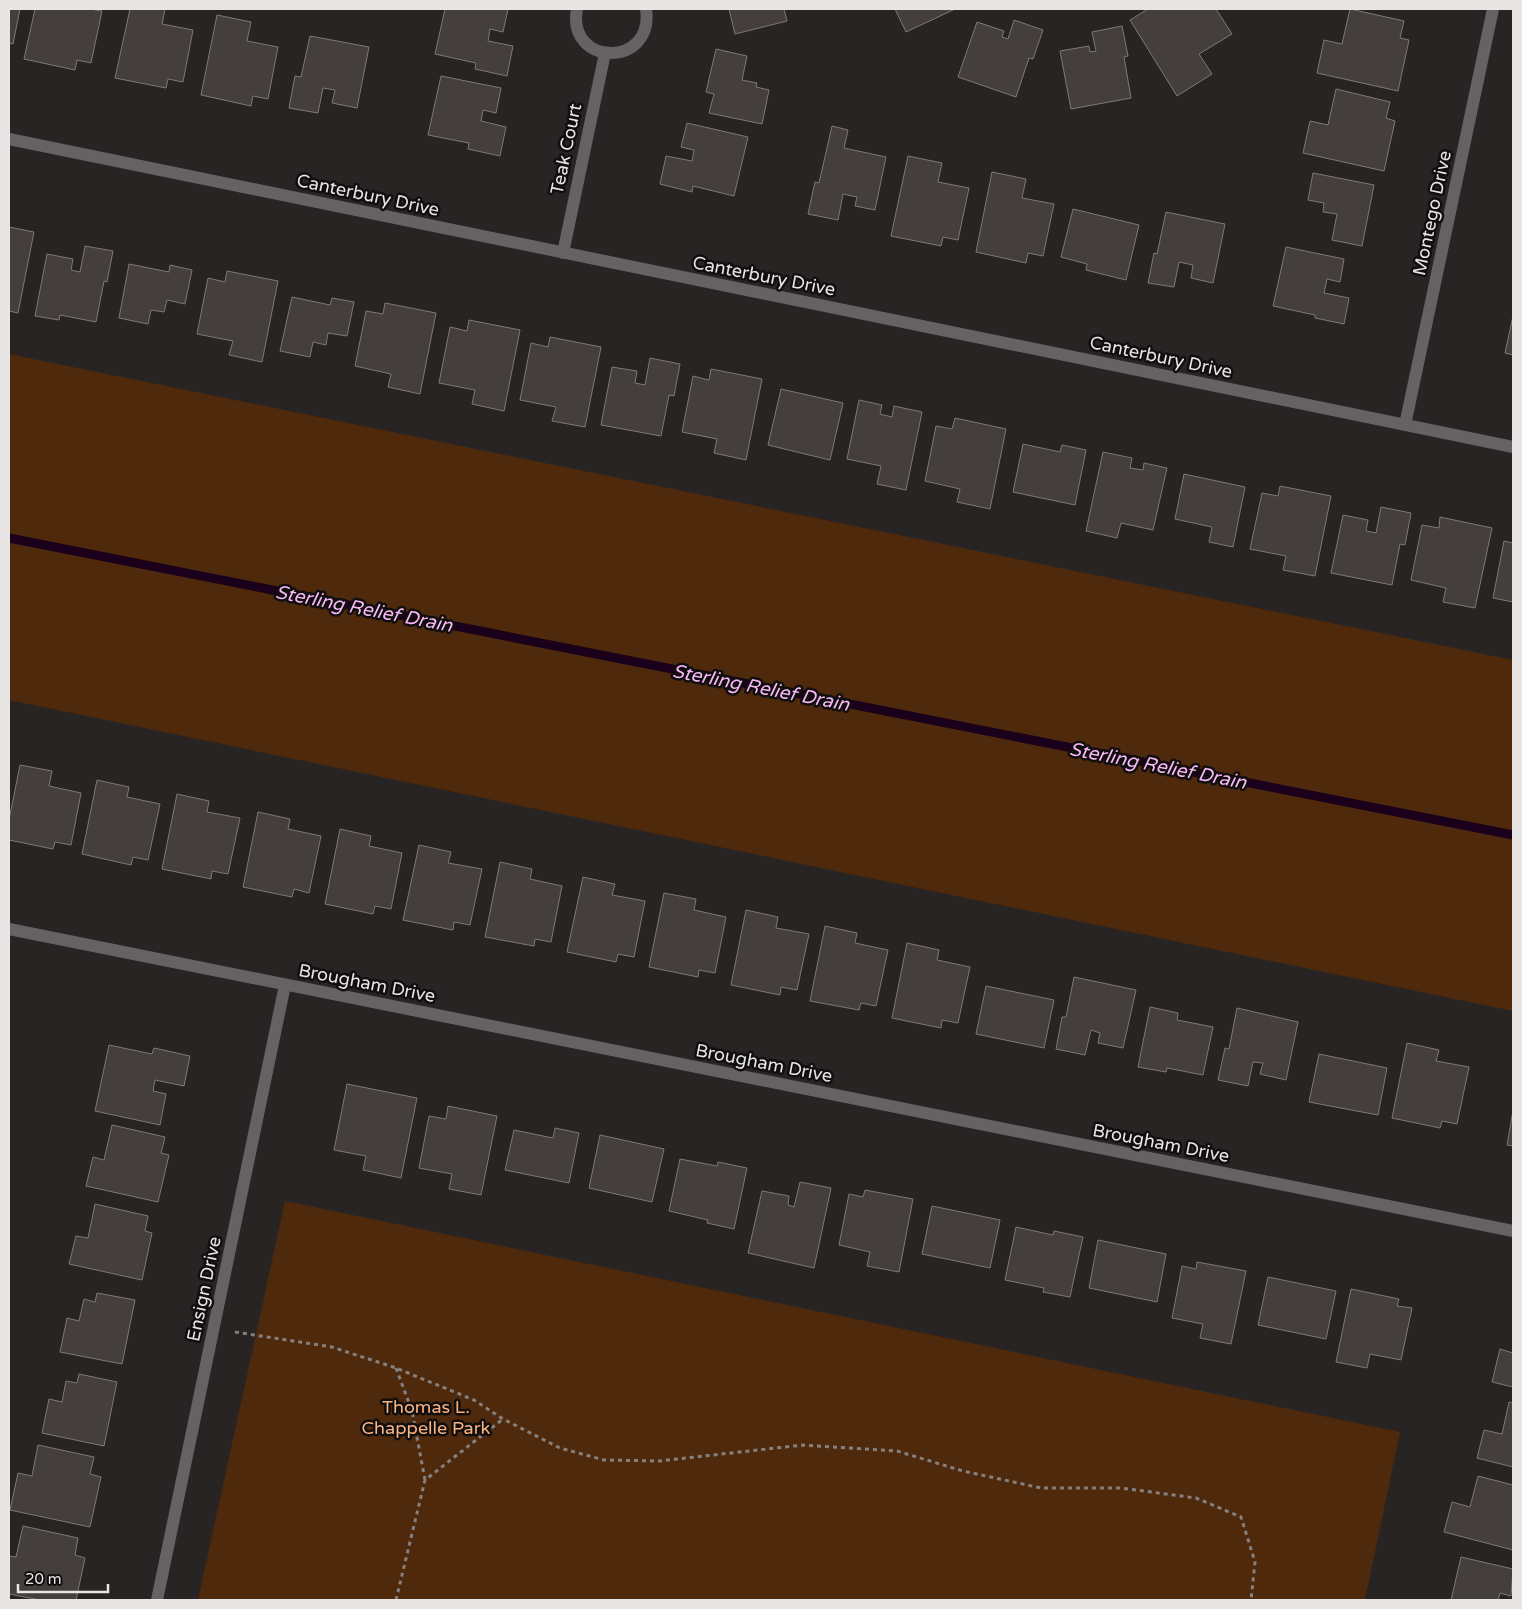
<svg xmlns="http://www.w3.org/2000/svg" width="1522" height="1609" viewBox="0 0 1522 1609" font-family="'Varela Round',sans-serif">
<rect width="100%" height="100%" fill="#292424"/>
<path fill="#4e290b" d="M9 354 1513 660V1011L9 700Z
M285 1201 1400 1432 1365 1600H198Z"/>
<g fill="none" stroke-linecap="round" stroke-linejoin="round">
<path stroke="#1b001b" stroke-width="9" d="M9 538 1513 835"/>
</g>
<path fill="#443e3c" stroke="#7f7877" d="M9 9H20L13 44 9 43Z
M35 9H90L102 11 91 63 77 60 75 70 24 59Z
M130 9H165L162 24 193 30 183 82 168 79 166 88 115 78Z
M445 9H508L503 32 490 29 488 41 513 46 507 76 475 69 476 63 435 54Z
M729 9H784L787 21 735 34Z
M895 9H955L906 32Z
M1148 9H1216L1232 34 1199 54 1212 74 1177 96 1130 20Z
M1350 9 1404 21 1400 38 1409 40 1398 91 1317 73 1324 40 1342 44Z
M217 15 251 22 247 41 278 47 268 99 253 96 251 106 201 95Z
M1014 20 1043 30 1033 59 1029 58 1016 97 958 77 977 22 1004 31 1002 37 1008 39Z
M1122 26 1128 56 1124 57 1131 98 1071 109 1060 51 1089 46 1090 52 1096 51 1092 32Z
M310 36 369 47 357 108 332 103 335 90 323 88 318 113 289 108 295 76 301 77Z
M716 49 747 56 742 80 757 83 756 87 769 90 762 124 709 113 714 94 706 92Z
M441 76 501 88 496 113 483 110 481 121 506 127 500 156 468 149 469 143 428 135Z
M1336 89 1390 102 1386 118 1395 121 1384 171 1303 153 1310 121 1328 125Z
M687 123 748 137 734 196 693 186 692 192 660 184 666 156 692 161 694 150 681 147Z
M832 126 848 130 844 148 886 157 875 210 855 206 857 197 843 194 838 220 808 214 815 182 819 183Z
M908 156 942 163 938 182 969 188 958 240 943 237 941 246 891 236Z
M992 172 1026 179 1022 198 1054 204 1043 256 1028 253 1026 263 976 252Z
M1313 173 1374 185 1362 246 1332 240 1337 214 1323 212 1324 203 1308 200Z
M1073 209 1139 225 1126 280 1086 270 1087 264 1061 257Z
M1166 212 1225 224 1213 283 1191 278 1193 265 1179 262 1174 287 1148 283 1154 253 1157 254Z
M9 227 34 232 18 313 9 311Z
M85 246 113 251 107 282 104 281 96 322 60 315 59 320 35 316 47 254 73 259 71 270 80 272Z
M1286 247 1344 259 1340 282 1327 279 1324 293 1349 298 1344 324 1315 318V315L1273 306Z
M129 264 169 272 170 265 192 270 185 304 167 300 164 312 151 310 148 324 119 318Z
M227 271 278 281 262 362 229 355 233 341 197 334 208 278 225 282Z
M292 297 330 305 332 298 354 302 347 336 328 333 326 345 313 342 310 357 280 351Z
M385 303 436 313 420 394 388 387 391 374 355 366 366 311 383 314Z
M1513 316V355L1505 353Z
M469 320 520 330 504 411 472 404 475 390 439 383 450 327 467 331Z
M550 337 601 347 585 427 552 421 556 407 520 400 531 343 548 347Z
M650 358 680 364 674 396 669 395 661 436 601 425 612 367 637 371 635 383 645 385Z
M711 369 762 379 746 460 714 453 717 439 682 432 693 376 709 380Z
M781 389 843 403 830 460 768 445Z
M859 400 882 405 880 414 892 417 894 406 922 412 906 490 877 484 881 466 847 459Z
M955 418 1006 429 990 509 957 502 960 489 925 481 936 426 952 429Z
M1023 444 1060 452 1062 445 1086 450 1075 505 1013 492Z
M1103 452 1132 458 1130 468 1143 470 1144 463 1167 468 1153 530 1121 523 1117 538 1086 531Z
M1184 474 1245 487 1233 547 1209 542 1212 527 1175 519Z
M1280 486 1331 496 1315 576 1283 570 1286 556 1250 549 1262 493 1278 496Z
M1381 507 1411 513 1405 545 1400 544 1392 585 1331 573 1343 515 1368 520 1366 531 1376 533Z
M1440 517 1492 528 1475 608 1443 602 1446 588 1411 580 1422 525 1439 528Z
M1504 541 1513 543V602L1493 598Z
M20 765 52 771 49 786 81 793 71 845 55 842 53 849 9 840V820Z
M97 780 129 787 127 797 160 804 148 860 133 857 131 865 82 854Z
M177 794 209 801 207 812 240 818 228 874 212 871 211 879 162 869Z
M258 812 290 819 288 829 321 836 309 893 294 889 292 897 243 887Z
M340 829 371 836 369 846 402 853 391 909 375 906 373 914 325 904Z
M419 845 451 852 448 863 482 869 470 925 454 922 453 930 403 920Z
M500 862 532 869 530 879 562 886 551 942 535 939 534 946 485 937Z
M583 877 615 884 612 895 645 901 634 957 618 954 616 962 567 952Z
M664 893 696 899 694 910 726 917 715 973 699 970 698 977 649 967Z
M746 910 778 917 776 928 809 934 797 990 781 987 780 995 731 985Z
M825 926 857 933 855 943 888 950 876 1006 861 1003 859 1010 810 1001Z
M907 943 939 950 937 960 970 967 958 1023 942 1020 941 1028 892 1018Z
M1074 977 1136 990 1123 1048 1098 1043 1100 1033 1091 1030 1085 1055 1056 1049 1062 1017H1066Z
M986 986 1054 1000 1044 1048 976 1034Z
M1150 1007 1178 1013 1177 1020 1213 1027 1203 1075 1167 1068 1166 1072 1138 1067Z
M1237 1008 1298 1022 1286 1080 1260 1074 1263 1063 1253 1062 1248 1086 1218 1080 1225 1048 1229 1049Z
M1407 1043 1439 1050 1436 1061 1469 1067 1457 1124 1442 1121 1440 1128 1392 1118Z
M109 1045 152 1054 154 1048 190 1056 184 1086 155 1080 153 1091 166 1094 160 1125 95 1111Z
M1319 1054 1387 1068 1378 1115 1309 1102Z
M347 1084 417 1098 401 1178 363 1170 366 1156 334 1150Z
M448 1106 497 1116 481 1195 449 1189 452 1174 419 1168 429 1116 446 1119Z
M1513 1111V1146L1507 1145Z
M112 1125 165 1137 161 1153 169 1155 158 1202 86 1186 93 1157 104 1160Z
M555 1128 579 1133 569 1183 505 1170 514 1130 553 1138Z
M600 1135 664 1149 652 1202 589 1188Z
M680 1159 717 1166 718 1162 747 1168 734 1229 707 1223 708 1220 669 1211Z
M800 1182 831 1188 814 1268 748 1253 762 1191 789 1196 788 1205 794 1207Z
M865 1190 913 1199 899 1272 867 1266 870 1252 839 1245 849 1194 863 1197Z
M95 1204 148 1216 145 1231 152 1233 142 1280 69 1264 76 1236 88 1238Z
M932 1206 1000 1220 990 1268 922 1254Z
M1016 1227 1053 1235 1054 1231 1083 1237 1070 1297 1043 1292 1044 1288 1005 1280Z
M1098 1240 1166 1254 1157 1302 1089 1288Z
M1197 1262 1246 1271 1231 1344 1200 1338 1203 1324 1172 1318 1182 1266 1196 1269Z
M1268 1277 1336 1291 1326 1339 1258 1325Z
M1351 1289 1399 1299 1397 1306 1412 1308 1401 1360 1370 1354 1367 1368 1336 1362Z
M97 1293 135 1300 122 1364 60 1352 67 1318 79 1321 84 1299 95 1302Z
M1500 1349 1513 1353V1387L1492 1382Z
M79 1374 117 1382 104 1446 42 1433 49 1399 62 1402 66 1381 77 1383Z
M1509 1402 1513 1403V1467L1477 1458 1484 1430 1502 1434Z
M38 1445 94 1457 90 1474 101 1477 90 1527 10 1510 18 1473 32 1476Z
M1478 1476 1513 1485V1550L1444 1532 1452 1502 1470 1507Z
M23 1526 78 1538 75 1555 85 1558 76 1600H40L9 1594V1556L16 1557Z
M1461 1557 1513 1569 1511 1596 1500 1593 1498 1600H1451Z"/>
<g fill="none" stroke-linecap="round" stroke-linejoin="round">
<path stroke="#858181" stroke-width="3" stroke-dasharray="4 4" stroke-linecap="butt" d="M235 1332 332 1347 396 1368 474 1400 503 1419 560 1448 604 1460 659 1461 803 1445 897 1451 963 1471 1041 1488H1121L1196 1498 1241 1517 1255 1562 1251 1600
M396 1368 412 1411 425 1480
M396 1600 425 1480 503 1419"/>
<path stroke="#656263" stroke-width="12" d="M577 9C566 67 655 68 646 9
M9 139 1513 447
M563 253 605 53
M1405 425 1493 9
M9 929 1513 1231
M157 1600 285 985"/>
</g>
<g text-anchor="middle" stroke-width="5" stroke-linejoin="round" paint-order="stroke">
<g font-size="18" fill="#e8e5e5" stroke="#100e0e">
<text transform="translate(566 149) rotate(-78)" y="6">Teak Court</text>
<text transform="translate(368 195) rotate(12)" y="6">Canterbury Drive</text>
<text transform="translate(1432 213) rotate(-78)" y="6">Montego Drive</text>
<text transform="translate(764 276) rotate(11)" y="6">Canterbury Drive</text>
<text transform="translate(1161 357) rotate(12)" y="6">Canterbury Drive</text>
<text transform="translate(367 983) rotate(11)" y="6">Brougham Drive</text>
<text transform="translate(764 1063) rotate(11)" y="6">Brougham Drive</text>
<text transform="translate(1161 1143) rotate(11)" y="6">Brougham Drive</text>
<text transform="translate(204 1289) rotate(-78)" y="6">Ensign Drive</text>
</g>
<g font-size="18" fill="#fbb37f" stroke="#100e0e">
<text x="426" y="1413">Thomas L.<tspan x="426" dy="21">Chappelle Park</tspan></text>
</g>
<g font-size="19" font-style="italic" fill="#fab9f6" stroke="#100e0e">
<text transform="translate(364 608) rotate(11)" y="7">Sterling Relief Drain</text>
<text transform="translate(761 687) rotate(11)" y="7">Sterling Relief Drain</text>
<text transform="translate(1158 765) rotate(11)" y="7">Sterling Relief Drain</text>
</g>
</g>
<rect width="1522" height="1609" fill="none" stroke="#e8e5e5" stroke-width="20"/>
<path d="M18 1584v8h90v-8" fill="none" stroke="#e8e5e5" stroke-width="2.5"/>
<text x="25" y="1584" font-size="15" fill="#e8e5e5" stroke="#100e0e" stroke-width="4" paint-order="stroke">20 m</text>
</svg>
